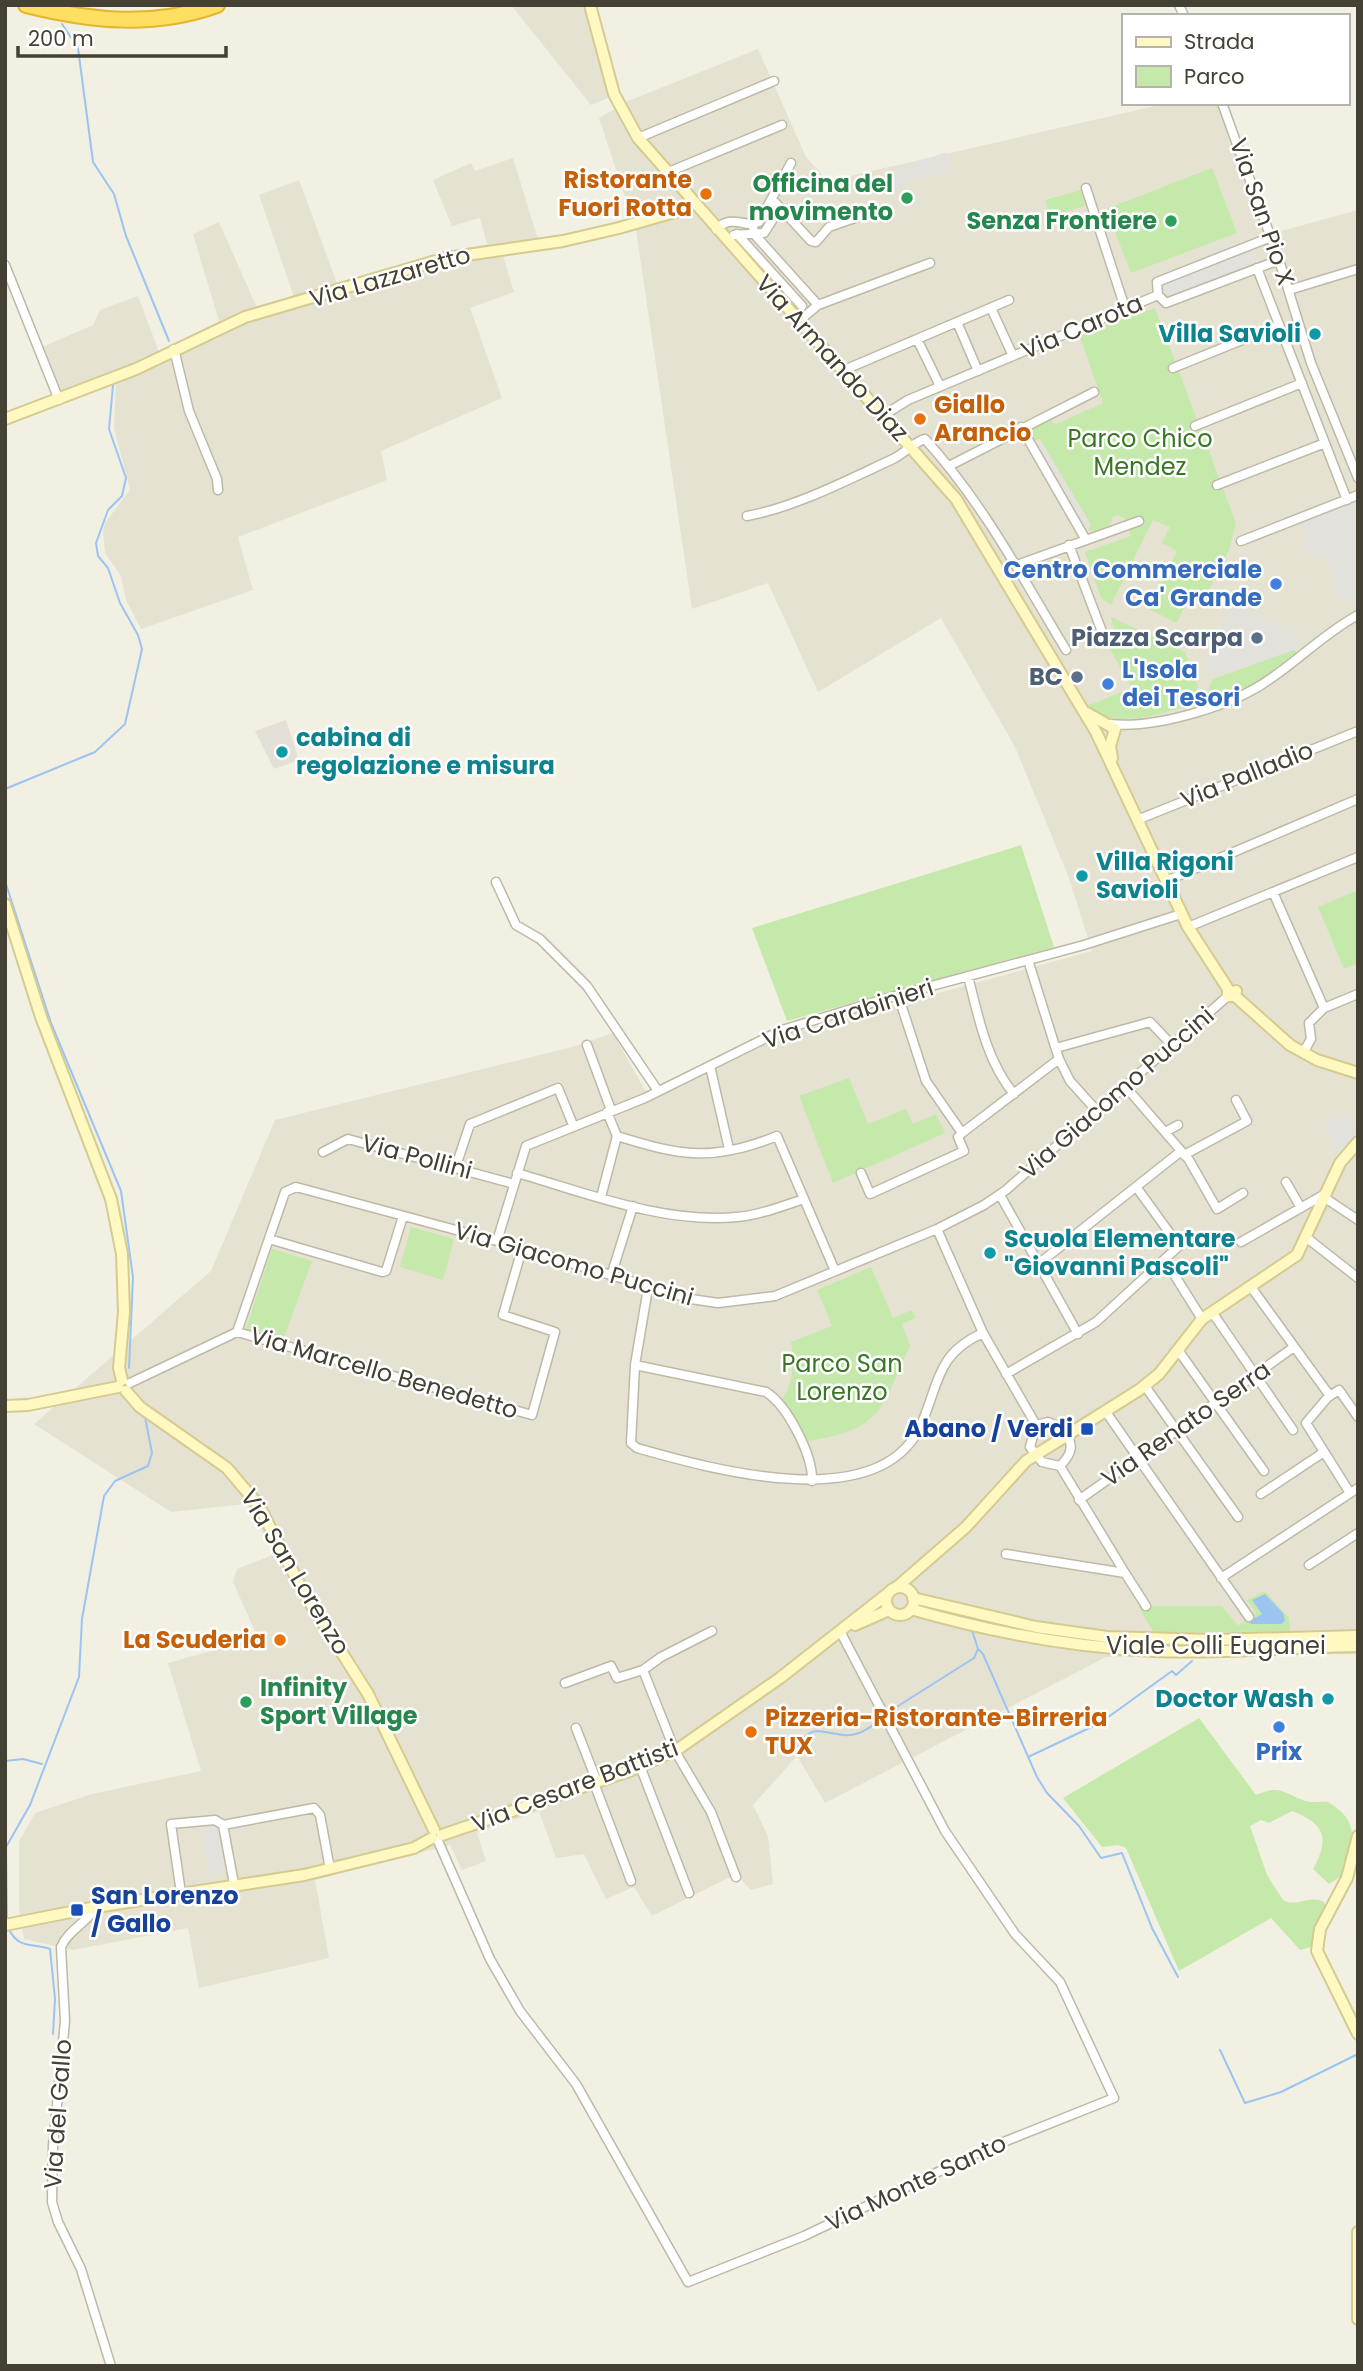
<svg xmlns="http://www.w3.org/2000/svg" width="1363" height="2371" viewBox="0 0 1363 2371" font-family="Poppins,sans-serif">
<rect width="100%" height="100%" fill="#f2f0e3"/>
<path fill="#e6e2d1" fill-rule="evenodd" d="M511 5H586L611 97 591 105Z
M758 49 806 157 828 181 1168 103H1227L1274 233 1358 210V1654L1106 1657 825 1803 797 1756 753 1805 768 1836 773 1884 751 1890 736 1874 652 1916 634 1887 606 1899 584 1854 556 1858 539 1811 477 1833 486 1861 462 1870 450 1845 315 1880 329 1958 199 1988 188 1928 73 1950 24 1939 19 1909V1842L35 1813 92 1794 201 1771 168 1663 258 1638 233 1582 237 1569 275 1554 246 1504 171 1512 34 1424 211 1271 275 1120 572 1047 613 1033 651 1101 781 1036 1092 951 1069 878 1015 747 941 618 818 692 768 583 692 609 636 230 599 118 628 101ZM848 1078 868 1125H912L834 1182Z
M513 158 539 243 500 246 514 292 470 308 502 398 381 451 387 480 238 537 253 590 141 629 126 600 121 576 105 553 103 532 105 523 130 490 114 428 116 383 65 403 42 347 93 325 100 310 138 296 159 352 219 321 193 234 219 222 257 308 294 297 259 195 299 180 338 286 430 256 487 244 480 218 452 226 433 180 471 163 475 171Z"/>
<path fill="#e4e0d8" d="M286 720 299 760 274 769 255 731Z"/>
<path fill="#c4e9aa" d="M1212 168 1237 233 1131 273 1106 209Z
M1081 190 1085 206 1050 216 1045 200Z
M1155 308 1236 523 1229 550 1206 596 1192 591 1177 623 1149 609 1177 551 1162 543 1170 527 1153 520 1111 605 1101 598 1085 552 1131 536 1129 530 1142 524 1138 515 1127 520 1118 515 1113 517 1110 525 1097 531 1088 530 1091 525 1040 439 1034 440 1030 431 1032 426 1049 417 1054 425 1103 403 1079 334Z
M1111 617 1185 652 1198 687 1188 706C1160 714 1110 731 1087 706L1132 688 1105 640 1115 635Z
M1294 650 1298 653C1278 667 1235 702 1211 698L1208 690 1213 679Z
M1021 845 1054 947 787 1021 752 928Z
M1358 890V963L1344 969 1318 907Z
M849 1078 868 1124 906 1109 913 1124 936 1114 945 1133 833 1183 799 1096Z
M411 1227 454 1239 443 1280 400 1267Z
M272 1249 312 1261 283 1340 246 1329Z
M871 1267 893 1318 912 1310 916 1318 902 1324 910 1346C878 1413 885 1428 804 1442L782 1399C794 1383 794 1361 791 1342L832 1326 817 1290Z
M1265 1591 1289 1618 1290 1631 1154 1633 1138 1606H1222L1238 1626 1256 1613 1247 1600Z
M1199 1718 1256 1795C1280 1784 1285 1794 1305 1801 1313 1803 1321 1801 1328 1802 1361 1821 1353 1842 1346 1873L1329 1884 1313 1869C1330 1838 1325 1824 1292 1811L1269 1823 1261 1820 1250 1826 1267 1875 1283 1900C1297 1908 1309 1894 1324 1902L1326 1908 1314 1946 1300 1950 1271 1918 1179 1971 1126 1848 1118 1845 1102 1847 1063 1798Z"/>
<path fill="#e2e1dc" d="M947 152 948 171 903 183 904 186 892 190 887 172Z
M1235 241 1239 250 1251 245 1260 267 1168 301 1160 281 1212 259 1209 251Z
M1043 445 1090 525 1081 529 1035 450Z
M1358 501V550L1354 558 1358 560 1356 603 1331 591 1337 579 1330 575 1334 566 1300 549 1305 540 1299 524Z
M1232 602 1300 635 1299 648 1218 676 1202 665Z
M1346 1112 1350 1115 1358 1136 1338 1151 1323 1124Z
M217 1826 226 1872 210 1875 201 1829Z"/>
<path fill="#9cc4f2" d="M1265 1594 1283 1613 1285 1621 1281 1624H1251L1250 1621 1262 1614 1252 1600Z"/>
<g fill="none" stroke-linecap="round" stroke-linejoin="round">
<path stroke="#9cc4f2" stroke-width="2" d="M62 24 78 48 93 162 114 194 126 236 169 341
M5 789 95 752 125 724 142 649 138 635 120 603 108 568 98 556 96 543 108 510 122 496 126 478 109 429 113 385
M5 881 51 1023 121 1191 133 1277 129 1368
M1198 1635 1259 1633
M978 1649 983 1654 1037 1777 1047 1793 1079 1826 1101 1858 1122 1853 1152 1928 1178 1977
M887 1713 974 1658 978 1649 972 1630
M796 1748C814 1722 819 1733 844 1735 858 1737 873 1726 883 1717
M1028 1757 1100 1723 1172 1671 1176 1675 1192 1661
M5 1761 23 1759 42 1764
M7 1920 6 1847 30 1805 79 1677 82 1619 104 1496 115 1481 148 1466 152 1453 145 1417
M9 1929C18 1949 32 1943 50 1949L55 1999 53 2034
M485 1958 507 1997
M1220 2050 1245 2103 1281 2092 1358 2054"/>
<g stroke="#beb9a6" stroke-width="11">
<path id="street" d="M1179 5 1184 16
M1222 103 1279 260 1311 363 1358 478
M638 138 774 81
M666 173 782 125
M1086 188 1125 308
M772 199 811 241 816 242 829 227 872 212
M752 224 755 235 818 305
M716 229C734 213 744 229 759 222L791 163
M737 234 802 306
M734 235 764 233 780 208
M5 265 59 400
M1257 268 1347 500
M1289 290 1358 269
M1158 295 1157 282 1271 237
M1158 295 1166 303 1279 260
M991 308 1013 356
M799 321 818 305 930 263
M957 322 978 371
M917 339 940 386
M174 349 189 411 217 479 218 490
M1173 368 1279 325
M844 370 1009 300
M884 415 908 400 1158 295
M1195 426 1302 383
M1021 427 1086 540
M949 466 1094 392
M1217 485 1325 443
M747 516C796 507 847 480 893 459 904 454 915 441 925 439 983 503 1022 577 1066 650
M1241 541 1358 495
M1069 545 1104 637
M1017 565 1139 521
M1110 724C1155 729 1233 706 1270 679 1300 659 1326 632 1358 615
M1137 820 1358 731
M1166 881 1358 799
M496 882 516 925 540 939 587 986 658 1091
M1273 892 1324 1008
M1188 927 1358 857
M1028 960 1059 1059 1070 1081 1097 1111
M968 976C978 1016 987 1062 1014 1094
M898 995 926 1081 962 1133
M587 1045 611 1110
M1056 1048 1150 1022 1172 1045
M1303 1053 1311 1039 1309 1023 1324 1008 1358 994
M710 1066 729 1149
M1125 1086 1189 1160 1217 1209 1243 1193
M1165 1132 1178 1125
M617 1136C681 1156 713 1162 777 1136L835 1271
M323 1152 348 1139 514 1184
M1184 1155 1247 1121 1236 1100
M456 1166 470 1124 558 1088 573 1125
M517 1173C587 1193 663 1224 737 1217 760 1215 782 1206 804 1199
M861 1173 870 1194 964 1151 958 1137 962 1133 1059 1059
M1286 1182 1301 1208
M1000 1195 1078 1334
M601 1197 617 1136 607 1112
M1325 1198 1358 1220
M937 1229 983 1333 1036 1425
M1307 1238 1358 1278
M269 1239 382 1272 386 1271 403 1216
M497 1241 526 1146 645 1098 782 1030 898 995 1084 945 1181 914
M1241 1242 1325 1194
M1165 1260 1202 1319
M1037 1265 1180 1152
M611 1276 633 1206
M1251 1287 1330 1396
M648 1288 635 1365 631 1443 637 1448C708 1468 877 1517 920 1427 939 1386 935 1354 983 1333
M1212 1312 1293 1430
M237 1332 532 1415 555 1332 503 1315 522 1249
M1178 1350 1264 1471
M635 1365 766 1392C787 1405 813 1455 812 1481
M1006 1374 1096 1322 1179 1246 1137 1188
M130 1383 237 1332 285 1192 296 1187 497 1241 691 1299 718 1303 775 1296 937 1229 984 1205 1006 1190 1228 996
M1145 1386 1238 1517
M1106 1412 1249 1617
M1048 1422 1064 1429C1074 1445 1073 1453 1060 1466L1042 1462 1030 1447 1036 1425Z
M1350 1493 1306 1423 1328 1397 1339 1390 1358 1417
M1261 1494 1324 1452
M1079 1500 1294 1347
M1006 1554 1125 1573 1060 1466
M1309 1565 1358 1533
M1125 1573 1146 1606
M1221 1578 1358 1488
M712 1631 661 1657 643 1670 675 1751 711 1812 736 1877
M565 1683 611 1666 617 1678 643 1670
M576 1728 597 1782
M640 1766 689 1893
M594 1783 631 1881
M223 1825 234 1884
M438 1841 490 1959 520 2011 576 2084 688 2282 804 2236 986 2149 1114 2098 1060 1982 1015 1934 945 1831 841 1633
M181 1893 171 1824 215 1820 223 1825 314 1808 320 1815 330 1869
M96 1907C87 1923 68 1930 61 1947L65 2021 53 2146 52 2202 58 2222 81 2269 111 2366"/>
</g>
<g stroke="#d4cb91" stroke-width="14">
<path id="secondary" d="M590 5 614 94 638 138 956 499 1096 732 1188 927 1228 989V996H1235
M5 419 136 369 245 317 446 258 563 241 619 228 678 211 691 201
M1087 713 1115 729 1110 746 1112 758
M5 904 41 1017 111 1199 122 1254 124 1312 119 1368 122 1380
M1236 991 1235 996 1290 1045 1317 1060 1358 1073
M126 1391 140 1407 227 1468 259 1506 304 1593 368 1694 434 1830
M5 1406 28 1405 118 1387
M897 1587 966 1527 1026 1461 1139 1390 1159 1374 1202 1319 1297 1255 1340 1163 1358 1142
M886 1601a14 14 0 1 1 28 0a14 14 0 1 1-28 0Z
M913 1598 1036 1627 1107 1637 1212 1640 1358 1636
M911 1609C990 1632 1072 1647 1154 1651 1221 1654 1290 1647 1358 1646
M855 1625 889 1610
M442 1835 629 1771 678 1749 780 1678 887 1594
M1358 1836 1347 1878 1320 1929 1317 1951 1358 2034
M5 1925 96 1907 304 1875 414 1848 432 1838
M1358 2232V2319"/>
</g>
<g stroke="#e2b72d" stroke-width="18">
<path id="highway" d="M26 5C90 21 153 28 217 5"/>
</g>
<use href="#street" stroke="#fff" stroke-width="8"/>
<use href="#secondary" stroke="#fff8c0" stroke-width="10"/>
<use href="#highway" stroke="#ffdf61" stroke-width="14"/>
</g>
<g fill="#e8710a" stroke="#fff" stroke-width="2.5">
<circle cx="706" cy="194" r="7"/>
<circle cx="920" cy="419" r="7"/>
<circle cx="280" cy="1640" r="7"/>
<circle cx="751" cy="1732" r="7"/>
</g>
<g fill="#2e9e5b" stroke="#fff" stroke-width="2.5">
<circle cx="907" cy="198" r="7"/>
<circle cx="1171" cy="221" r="7"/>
<circle cx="246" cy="1702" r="7"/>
</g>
<g fill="#0f9aa8" stroke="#fff" stroke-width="2.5">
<circle cx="1315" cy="334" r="7"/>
<circle cx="282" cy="752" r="7"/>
<circle cx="1082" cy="876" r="7"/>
<circle cx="990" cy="1253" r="7"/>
<circle cx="1328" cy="1699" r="7"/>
</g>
<g fill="#3f7fe0" stroke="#fff" stroke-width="2.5">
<circle cx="1276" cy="584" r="7"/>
<circle cx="1108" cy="684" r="7"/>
<circle cx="1279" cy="1727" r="7"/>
</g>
<g fill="#5c6f8a" stroke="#fff" stroke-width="2.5">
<circle cx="1257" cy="638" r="7"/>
<circle cx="1077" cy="677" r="7"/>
</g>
<g fill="#1a4fb4" stroke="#fff" stroke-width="2.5">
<rect x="1080" y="1422" width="14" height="14" rx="3.5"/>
<rect x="70" y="1903" width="14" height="14" rx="3.5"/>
</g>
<g text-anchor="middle" stroke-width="5" stroke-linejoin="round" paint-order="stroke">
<g font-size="24" font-weight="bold" fill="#c56008" stroke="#fff" text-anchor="end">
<text x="692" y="188">Ristorante<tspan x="692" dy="28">Fuori Rotta</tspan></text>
<text x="934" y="413" text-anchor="start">Giallo<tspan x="934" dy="28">Arancio</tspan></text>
<text x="266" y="1648">La Scuderia</text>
<text x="765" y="1726" text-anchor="start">Pizzeria-Ristorante-Birreria<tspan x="765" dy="28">TUX</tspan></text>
</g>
<g font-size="24" font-weight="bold" fill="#27864d" stroke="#fff" text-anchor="end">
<text x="893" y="192">Officina del<tspan x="893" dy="28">movimento</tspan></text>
<text x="1157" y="229">Senza Frontiere</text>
<text x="260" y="1696" text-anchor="start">Infinity<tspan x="260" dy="28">Sport Village</tspan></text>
</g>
<g font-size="24" fill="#444033" stroke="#fff">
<text transform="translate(1262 212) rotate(71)" y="8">Via San Pio X</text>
<text transform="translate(390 277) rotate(-16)" y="8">Via Lazzaretto</text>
<text transform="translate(1082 327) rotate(-23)" y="8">Via Carota</text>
<text transform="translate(832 358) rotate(48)" y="8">Via Armando Diaz</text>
<text transform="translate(1247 775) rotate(-22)" y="8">Via Palladio</text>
<text transform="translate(848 1014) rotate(-18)" y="8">Via Carabinieri</text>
<text transform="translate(1117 1093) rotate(-41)" y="8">Via Giacomo Puccini</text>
<text transform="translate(417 1157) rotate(15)" y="8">Via Pollini</text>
<text transform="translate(574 1264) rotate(16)" y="8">Via Giacomo Puccini</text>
<text transform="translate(384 1373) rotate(16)" y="8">Via Marcello Benedetto</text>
<text transform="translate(1186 1424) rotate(-35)" y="8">Via Renato Serra</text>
<text transform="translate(295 1572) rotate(59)" y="8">Via San Lorenzo</text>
<text x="1216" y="1654">Viale Colli Euganei</text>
<text transform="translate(575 1786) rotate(-21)" y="8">Via Cesare Battisti</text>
<text transform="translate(58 2114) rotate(-86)" y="8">Via del Gallo</text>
<text transform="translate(916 2183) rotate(-25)" y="8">Via Monte Santo</text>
</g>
<g font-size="24" font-weight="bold" fill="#0d838f" stroke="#fff" text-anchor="start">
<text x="1301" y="342" text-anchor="end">Villa Savioli</text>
<text x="296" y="746">cabina di<tspan x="296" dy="28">regolazione e misura</tspan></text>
<text x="1096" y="870">Villa Rigoni<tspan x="1096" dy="28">Savioli</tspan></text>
<text x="1004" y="1247">Scuola Elementare<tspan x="1004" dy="28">"Giovanni Pascoli"</tspan></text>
<text x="1314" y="1707" text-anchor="end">Doctor Wash</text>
</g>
<g font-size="24" fill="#3a7725" stroke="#fff">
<text x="1140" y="447">Parco Chico<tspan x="1140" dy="28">Mendez</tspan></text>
<text x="842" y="1372">Parco San<tspan x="842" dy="28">Lorenzo</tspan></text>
</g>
<g font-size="24" font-weight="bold" fill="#366cbe" stroke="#fff" text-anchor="end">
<text x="1262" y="578">Centro Commerciale<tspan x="1262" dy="28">Ca' Grande</tspan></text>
<text x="1122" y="678" text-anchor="start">L'Isola<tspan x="1122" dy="28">dei Tesori</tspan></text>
<text x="1279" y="1760" text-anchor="middle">Prix</text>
</g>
<g font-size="24" font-weight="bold" fill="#4e5e75" stroke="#fff" text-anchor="end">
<text x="1243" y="646">Piazza Scarpa</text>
<text x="1063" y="685">BC</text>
</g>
<g font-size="24" font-weight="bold" fill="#164399" stroke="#fff" text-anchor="end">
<text x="1073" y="1437">Abano / Verdi</text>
<text x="91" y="1904" text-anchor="start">San Lorenzo<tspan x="91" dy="28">/ Gallo</tspan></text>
</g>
</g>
<rect width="1363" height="2371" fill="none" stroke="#444033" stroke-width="14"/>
<rect x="1122" y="14" width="228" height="91" fill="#ffffff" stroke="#b4b3ad" stroke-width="2"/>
<rect x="1136" y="37" width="35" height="10" fill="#fff8c0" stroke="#b4b3ad" stroke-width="2"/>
<text x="1184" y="49" font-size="21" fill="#444033">Strada</text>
<rect x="1136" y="66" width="35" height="21" fill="#c4e9aa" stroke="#b4b3ad" stroke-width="2"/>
<text x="1184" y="84" font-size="21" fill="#444033">Parco</text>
<path d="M18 46v10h208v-10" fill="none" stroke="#444033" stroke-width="3.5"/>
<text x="28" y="46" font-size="21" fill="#444033" stroke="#ffffff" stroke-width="5" paint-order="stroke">200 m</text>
</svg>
